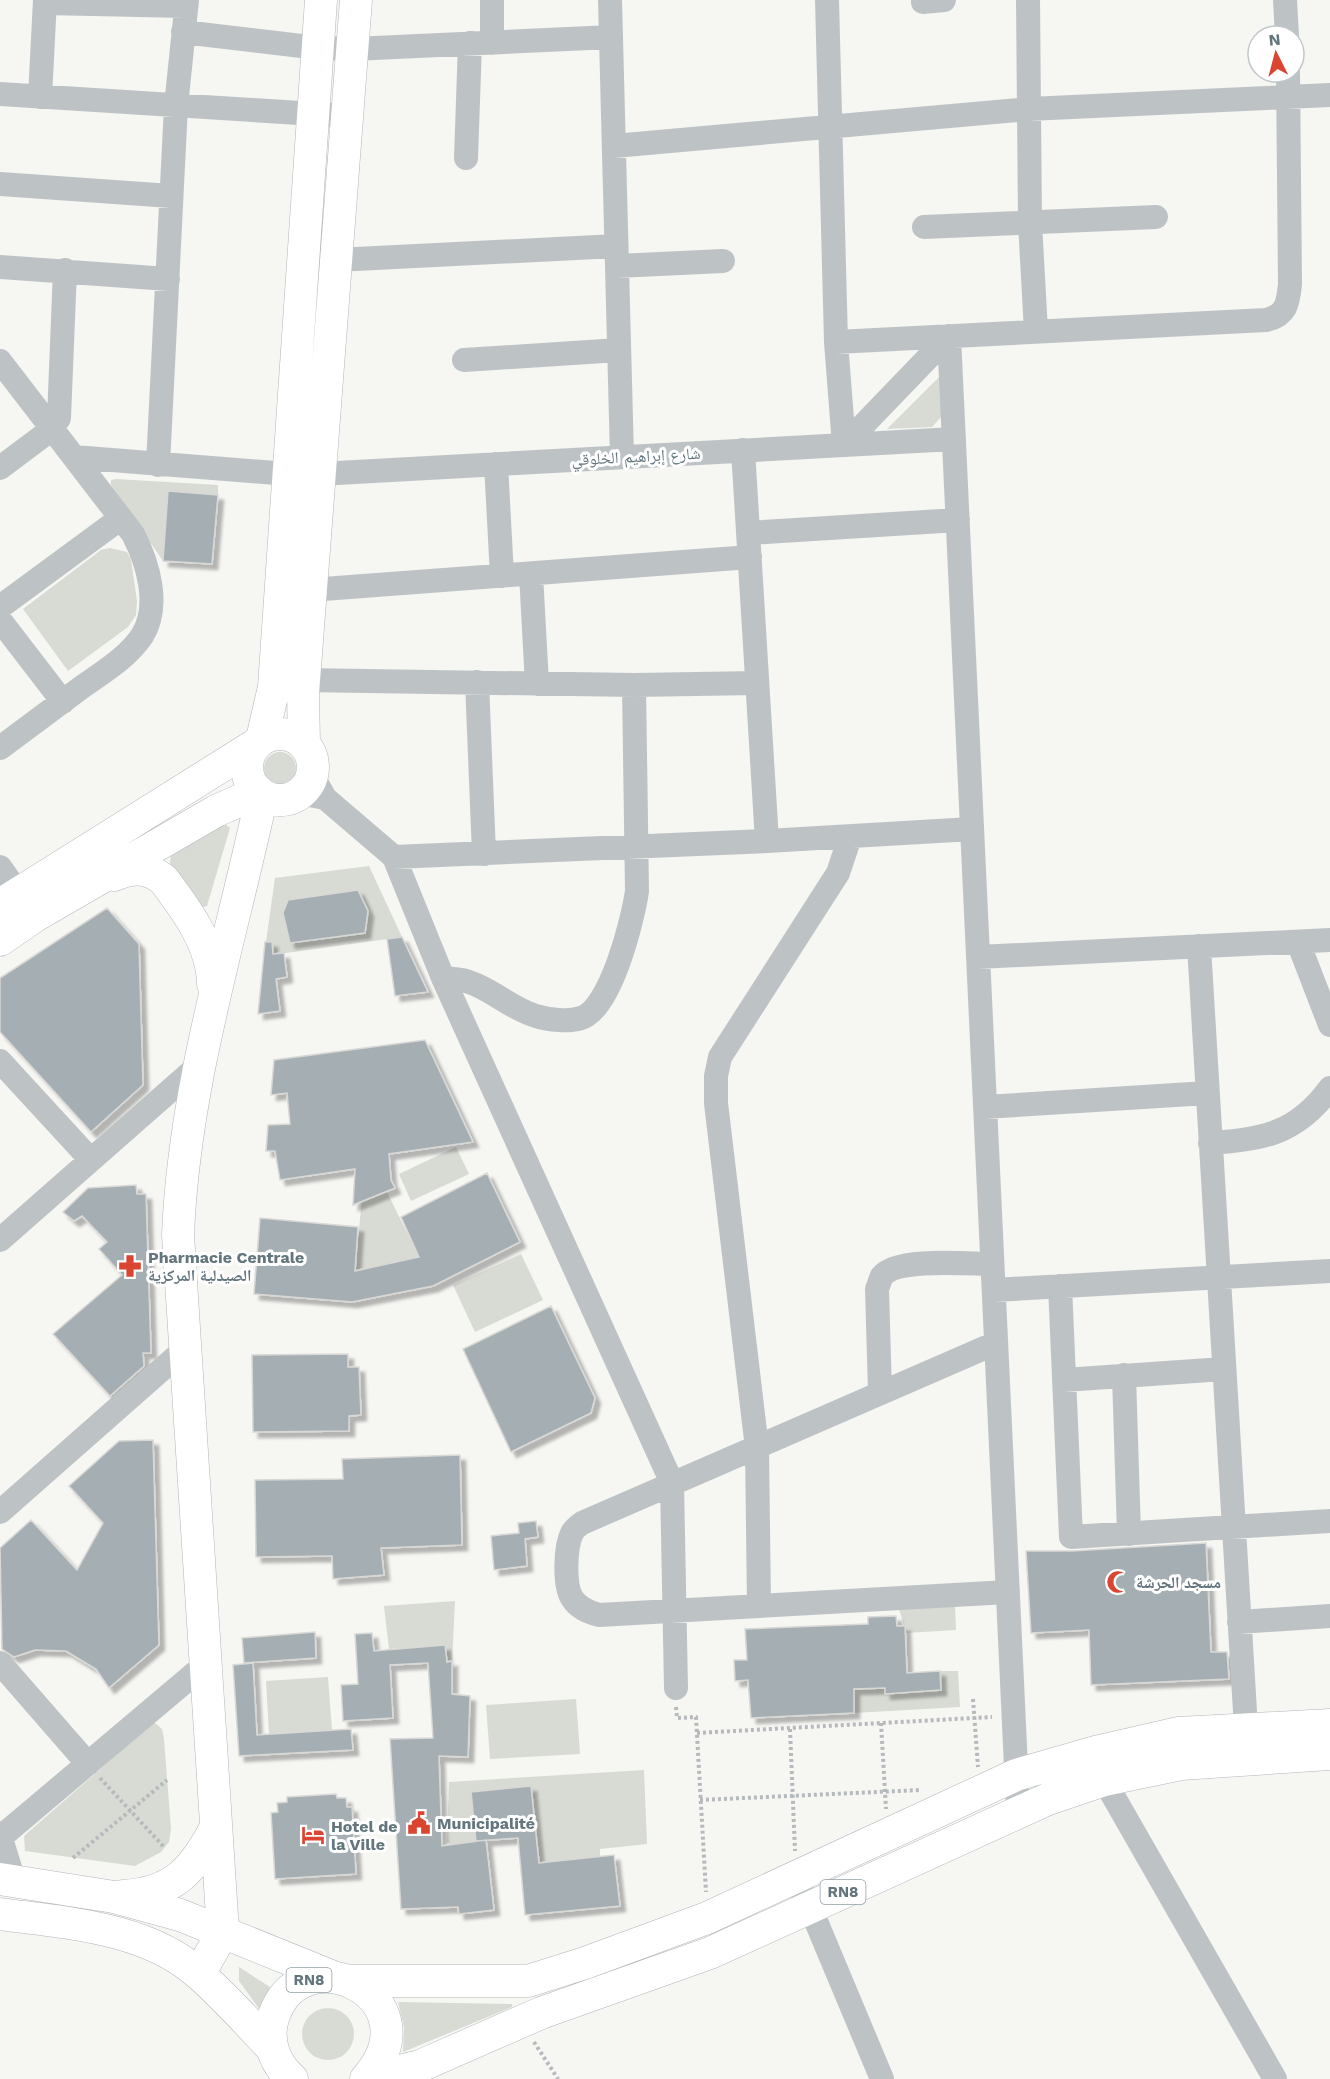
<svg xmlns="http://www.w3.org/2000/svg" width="1330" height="2079" viewBox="0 0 1330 2079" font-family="'Work Sans','Noto Naskh Arabic',sans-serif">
<defs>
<filter id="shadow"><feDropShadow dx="5.5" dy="5.5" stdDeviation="1.5" flood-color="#0004"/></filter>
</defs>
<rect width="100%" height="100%" fill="#f6f6f3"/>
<path fill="#d7dbd3" d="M940 376 943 415 932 427 887 429Z
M116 479 218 485V495L168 491 163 561 111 485V480Z
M110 548 127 552 131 560 137 601 136 615 128 627 68 671 23 609 101 550Z
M264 768a16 16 0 1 1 32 0a16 16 0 1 1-32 0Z
M224 823 230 828 207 906 200 908 170 863 171 855Z
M369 866 402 937 264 956 275 878Z
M456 1147 469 1174 411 1201 399 1174Z
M385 1188 419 1257 355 1271 362 1198H374Z
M521 1254 543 1300 475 1332 453 1285Z
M455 1601 452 1661 447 1662 444 1645 389 1649 384 1606Z
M955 1606 956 1630 906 1633 899 1609Z
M940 1671H958L960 1707 854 1713V1690L885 1688 886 1693 940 1690Z
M328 1677 332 1730 269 1734 266 1681Z
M576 1699 580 1754 490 1759 486 1705Z
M154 1722 162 1729 164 1739 171 1829 169 1842 161 1852 135 1866 25 1851 24 1836Z
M644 1770 647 1844 600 1849V1857L538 1863 531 1786 472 1792 476 1842 451 1845 447 1842 449 1782Z
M239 1967 270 1987 260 2010 239 1981Z
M398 2002 512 2004V2007L403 2052 404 2027Z
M302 2034a26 26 0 1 1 52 0a26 26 0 1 1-52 0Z"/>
<path fill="#a5afb3" stroke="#d8d8d6" stroke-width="1.5" filter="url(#shadow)" d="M168 491 218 495 212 564 163 561Z
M358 890 368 911 365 933 290 943 283 913 288 900Z
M107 908 139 944 143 1085 91 1132 0 1032V978Z
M402 937 428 992 395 996 387 939Z
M265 942H272L273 954 284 953 287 977 276 979 280 1011 258 1014Z
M425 1040 473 1142 389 1154 391 1180 395 1188 353 1205 355 1169 280 1180 275 1151H266L268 1125 290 1124 287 1093 271 1095 274 1060Z
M487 1173 520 1242 433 1286 352 1302 254 1294 260 1218 358 1227 355 1271 419 1257 401 1217Z
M136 1185 137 1194H146L151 1353H143L144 1366 110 1396 53 1334 122 1275 99 1249 107 1242 82 1216 74 1221 63 1212 88 1188Z
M551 1306 595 1398 591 1413 511 1452 463 1349Z
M348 1354V1367H359L361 1415 349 1416V1431L253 1432 252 1355Z
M153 1440 159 1645 109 1688 96 1669 66 1651 35 1650 14 1657 2 1649 0 1548 31 1520 77 1570 103 1523 69 1486 119 1441Z
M460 1455 462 1545 381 1548 384 1575 333 1579 332 1556 256 1557 255 1480 343 1479 342 1459Z
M536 1521 538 1537 525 1539 527 1566 494 1570 491 1536 519 1533 518 1523Z
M1206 1543 1211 1652H1227L1229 1679 1091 1685 1089 1630 1031 1633 1026 1551H1072Z
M896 1616 897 1626H905L907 1673 940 1671 941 1690 885 1694V1688L854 1689V1713L751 1718 748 1680 735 1681 734 1660H747L745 1629 868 1624V1617Z
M315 1632 316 1658 244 1663 242 1638Z
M372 1633 374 1651 445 1645 447 1662 452 1661V1694L470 1696 468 1757 439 1756 442 1846 486 1840 494 1910 459 1914 458 1907 401 1909 390 1739 433 1738 428 1663 390 1665 393 1718 343 1721 341 1685 358 1684 355 1634Z
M253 1663 257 1735 351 1729 353 1750 239 1756 233 1665Z
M531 1786 539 1863 614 1855 620 1906 525 1915 518 1838 476 1841 471 1792Z
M336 1794 337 1798H346L347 1807H352L356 1874 275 1879 271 1813 278 1812 277 1803 287 1802V1797Z"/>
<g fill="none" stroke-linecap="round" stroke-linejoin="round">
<g stroke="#b1b7ba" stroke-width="33">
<path id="major" d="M247 767a33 33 0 1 1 66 0a33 33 0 1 1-66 0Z
M262 739 274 687 321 0
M304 744 303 693 356 0
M114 875C133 867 146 867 163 879 186 909 213 946 213 984
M0 905 255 745
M0 940 35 916 216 811 259 792
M0 1879 114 1897 180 1915 331 1976
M123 1896C173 1893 193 1871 215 1829
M0 1914C67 1923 147 1927 200 1975 225 1997 248 2023 271 2047
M199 1974 223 1932 178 1235C184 1085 231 940 262 795
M353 1981H528L585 1963 707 1918 1016 1775 1095 1752 1178 1733 1330 1725
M292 2079C276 2065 267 2044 272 2022 296 1929 439 1996 366 2079
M366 2079 420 2066 541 2013 710 1953 1048 1799 1104 1780 1181 1764 1330 1754"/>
</g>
<path stroke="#b6babc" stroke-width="4" stroke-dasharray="3 3" stroke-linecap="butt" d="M973 1699 978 1767
M676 1707 677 1718 696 1717 706 1892
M881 1723 886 1809
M790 1729 795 1851
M697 1733 992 1717
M100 1778 164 1847
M700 1800 921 1790
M73 1858 167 1780
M534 2042 558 2079"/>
<path stroke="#bdc3c5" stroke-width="24" d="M610 0 622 457
M827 0 836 342 844 445
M1028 0 1030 223 1036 331
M1285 0 1287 36
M923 2 944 0
M45 3 186 6
M183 32 318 48 353 49 611 37
M492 43V0
M0 94 347 116
M40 97 45 0
M614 146 1029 109 1330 95
M466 158 470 43
M0 184 171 196
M924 227 1156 217
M336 260 616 246
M617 266 723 261
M0 267 168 279
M949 336 1018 1810
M836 342 1266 320C1287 315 1288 303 1290 284L1288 72
M464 360 619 350
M0 361 133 534C148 563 161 606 142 636 127 658 103 672 82 687 55 707 27 728 0 748
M844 445 949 336
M743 450 767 841
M74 457 288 474H319L954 439
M496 464 502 576
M158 465 176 106 187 0
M0 468 52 429 59 418 65 270
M748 533 958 520
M531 574 537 684
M310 590 750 557
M0 607 121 518
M0 620 63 702
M303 680 634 685 757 683
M477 682 484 854
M300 793 325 798 312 775
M325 798 394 857 767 841 972 829
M394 857 443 978 672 1483 676 1688
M0 867 28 907
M1298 942 1330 1025
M1199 946 1246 1728
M978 957 1330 940
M443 978C451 979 459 979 466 981 491 988 511 1009 536 1016 549 1020 569 1022 581 1018 611 1009 633 919 637 891L634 685
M0 1061 91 1160
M985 1107 1207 1093
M1210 1143C1263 1140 1297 1133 1330 1088
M0 1240 199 1065
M1060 1286 1071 1537 1330 1521
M994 1290 1330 1271
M996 1343 582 1523C578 1526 574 1529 572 1533 565 1547 564 1585 572 1598 578 1608 588 1612 599 1615L1008 1592
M1124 1375 1129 1534
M1064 1380 1224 1369
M880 1392 877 1289C879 1285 880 1279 882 1276 897 1257 969 1264 992 1264
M0 1512 186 1348
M759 1605 757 1448 716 1103V1076L720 1057 838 873 850 837
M1239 1622 1330 1616
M0 1663 88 1764
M1104 1780 1275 2079
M0 1834 8 1831 207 1663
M0 1835 14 1881
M795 1879 810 1907 882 2079"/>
<use href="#major" stroke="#fff" stroke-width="32"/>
</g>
<defs>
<g id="pharmacy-bare" transform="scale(1.8)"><path d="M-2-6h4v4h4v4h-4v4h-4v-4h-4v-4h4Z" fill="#d94531" stroke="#fff" stroke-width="2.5" paint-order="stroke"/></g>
<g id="mosque-bare" transform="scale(1.8)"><path d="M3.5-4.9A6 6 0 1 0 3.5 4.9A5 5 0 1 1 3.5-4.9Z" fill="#d94531" stroke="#fff" stroke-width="2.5" paint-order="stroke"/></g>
<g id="civic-bare" transform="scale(1.8)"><path d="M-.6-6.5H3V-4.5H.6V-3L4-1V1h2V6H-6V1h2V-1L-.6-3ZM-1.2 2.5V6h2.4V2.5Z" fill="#d94531" stroke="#fff" stroke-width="2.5" paint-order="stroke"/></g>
<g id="hotel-bare" transform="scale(1.8)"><path d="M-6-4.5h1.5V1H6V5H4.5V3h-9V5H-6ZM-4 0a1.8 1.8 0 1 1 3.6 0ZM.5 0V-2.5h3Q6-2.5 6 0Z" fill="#d94531" stroke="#fff" stroke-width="2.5" paint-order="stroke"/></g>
</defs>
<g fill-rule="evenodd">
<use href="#pharmacy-bare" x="130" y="1266"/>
<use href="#mosque-bare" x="1118" y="1582"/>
<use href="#civic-bare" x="419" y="1823"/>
<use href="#hotel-bare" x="313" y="1835"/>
</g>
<g text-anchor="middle" stroke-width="6" stroke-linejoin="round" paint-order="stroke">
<g fill="#fff" stroke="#929ea4" stroke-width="1.5">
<rect x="820.5" y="1880" width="45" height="24" rx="4.5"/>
<rect x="286.5" y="1968" width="45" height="24" rx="4.5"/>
</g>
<g font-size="15" font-weight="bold" fill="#63757d">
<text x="843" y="1897">RN8</text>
<text x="309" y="1985">RN8</text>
</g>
<g font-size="16" fill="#63757d" stroke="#fff">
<text transform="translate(636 456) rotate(-3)" y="6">شارع إبراهيم الخلوقي</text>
</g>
<g font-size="16" font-weight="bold" fill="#63757d" stroke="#fff" text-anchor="start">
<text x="148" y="1263">Pharmacie Centrale<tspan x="148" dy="18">الصيدلية المركزية</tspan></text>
<text x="1136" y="1588">مسجد الحرشة</text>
<text x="437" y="1829">Municipalité</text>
<text x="331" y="1832">Hotel de<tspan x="331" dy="18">la Ville</tspan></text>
</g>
</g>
<g transform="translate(1276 54) rotate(354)"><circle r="28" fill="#ffffff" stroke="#c1c8cb" stroke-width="1.5"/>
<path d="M0-4.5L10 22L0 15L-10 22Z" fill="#d94531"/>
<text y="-9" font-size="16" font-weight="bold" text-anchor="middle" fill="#63757d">N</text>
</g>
</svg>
